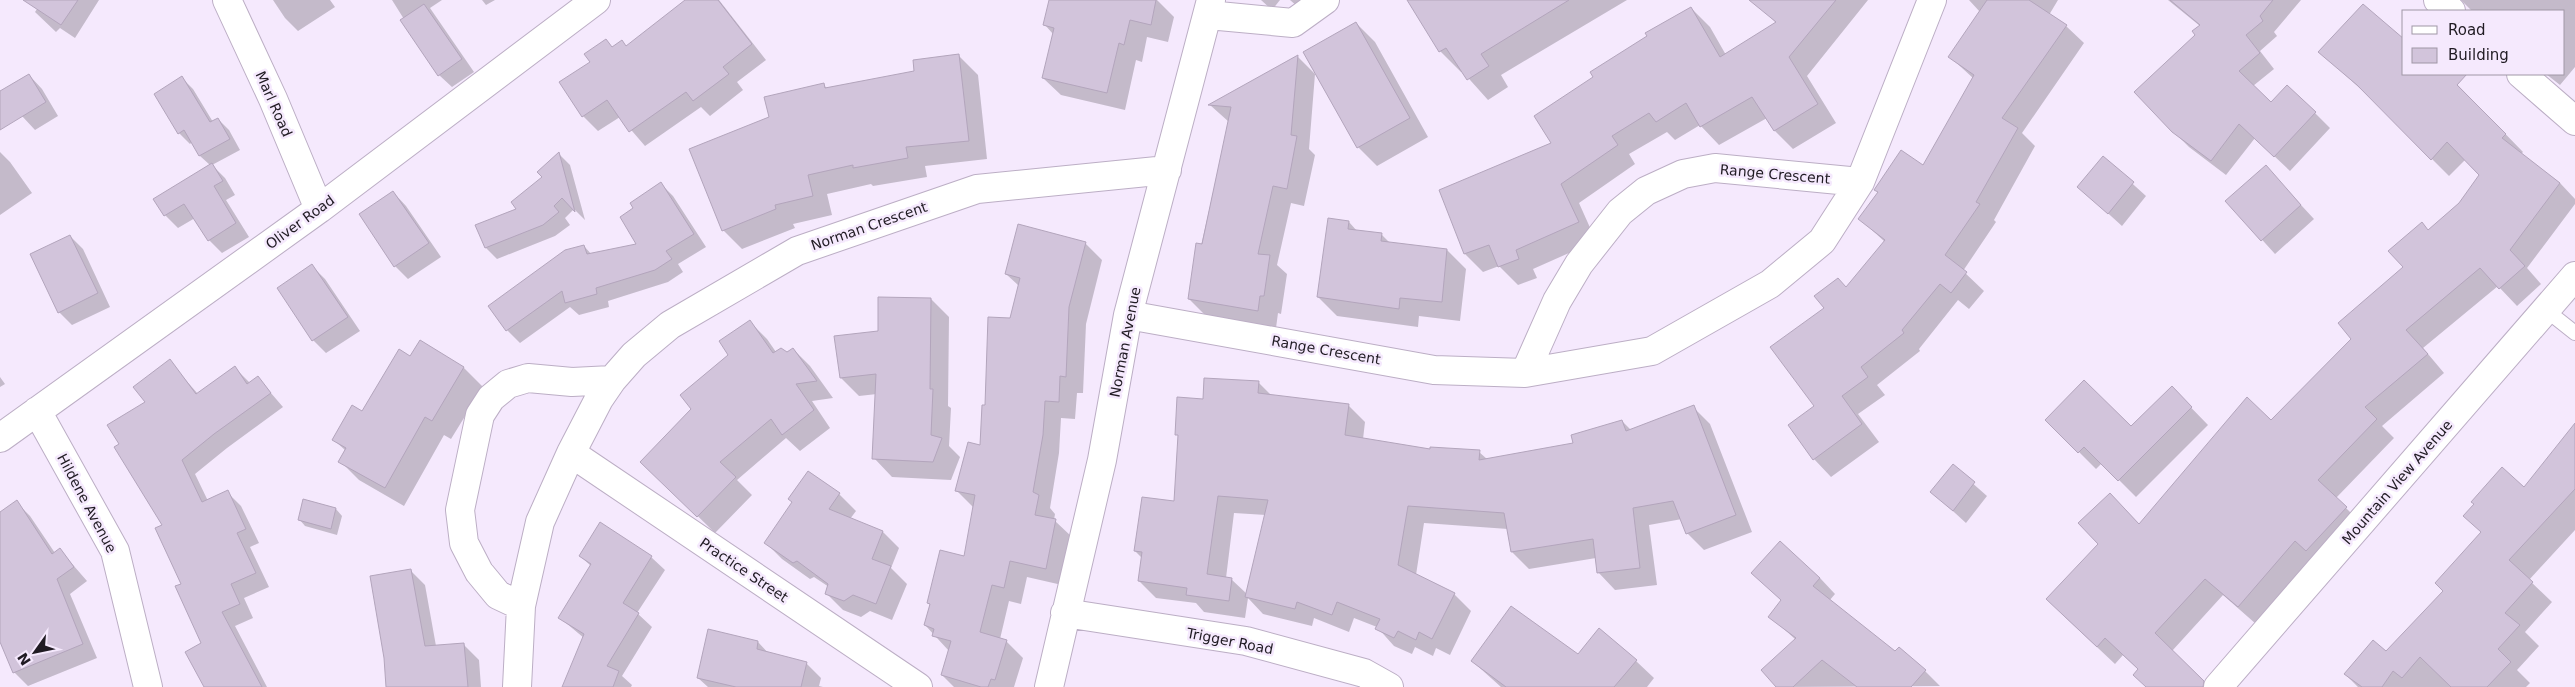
<svg xmlns="http://www.w3.org/2000/svg" width="2575" height="687" viewBox="0 0 2575 687" font-family="'DejaVu Sans',sans-serif">
<rect width="100%" height="100%" fill="#f5e9fd"/>
<path fill="#0003" fill-rule="evenodd" d="M43 0H99L75 38 60 28 56 32 35 12Z
M273 0H330L335 7 298 31 285 18Z
M392 0H442L430 8 474 72 452 87 439 75Z
M482 0H495L486 5Z
M693 0H719L766 60 737 82 743 90 710 116 701 107 645 146 620 117 598 131 583 116 592 63 606 41 613 48 626 47Z
M1050 0H1157L1174 17 1168 42 1147 37 1142 62 1136 60 1125 110 1061 95 1043 78 1053 34 1045 25Z
M1261 0H1280L1272 10Z
M1290 0H1332L1314 21Z
M1420 0H1627L1501 75 1508 87 1488 100 1462 71 1461 72 1440 51Z
M1772 0H1868L1807 76 1836 123 1793 149 1775 131 1767 118 1719 145 1700 125 1675 140 1667 132 1629 154 1635 164 1579 203 1596 241 1533 269 1537 278 1518 285 1499 266 1483 272 1465 254 1553 143 1594 77 1691 8 1710 27 1726 55 1777 24 1764 10Z
M2058 0 2049 15 2066 26 2084 43 2022 133 2035 146 1994 220 1996 222 1963 271 1984 291 1969 309 1958 300 1919 349 1920 351 1877 385 1885 395 1858 414 1879 442 1831 477 1814 459 1826 308 1847 288 1885 242 1860 219 1923 167 1973 78 1950 57 1980 12 1969 0Z
M2168 0H2301L2274 32 2277 36 2260 51 2274 69 2253 86 2271 103 2315 113 2330 128 2290 171 2255 138 2226 175 2189 147 2173 131 2200 26Z
M2461 0H2575V67L2560 85 2546 74H2564V11H2472Z
M1356 23 1375 42 1428 137 1377 166 1358 147Z
M2320 52 2404 74H2447L2523 152 2521 154 2560 183 2575 199V204L2527 268 2541 284 2517 306 2498 286 2423 348 2444 373 2382 426 2394 438 2336 498 2364 526 2256 624 2223 595 2172 651 2208 687H2147L2139 670 2123 655 2115 664 2065 617 2099 544 2110 494 2140 525 2271 421 2353 339 2429 231 2460 204 2481 175 2466 159 2449 176 2376 103Z
M959 56 978 75 987 159 925 166 927 177 873 186 871 184 827 194 832 215 793 224 795 228 742 249 723 230 770 118 823 85 827 88 916 72Z
M1297 56 1315 74 1309 149 1315 155 1304 206 1291 203 1277 265 1287 274 1281 314 1278 313 1276 328 1207 317 1189 299 1229 122 1210 105Z
M29 75 42 89 58 116 35 130 22 116Z
M182 78 193 89 213 122 218 119 229 130 240 150 212 165 225 178 235 195 226 200 249 237 222 253 209 240 195 218 178 228 165 215 210 165 200 156 192 142 190 144 179 133Z
M0 152 10 162 32 193 0 215Z
M559 154 570 165 585 220 574 209 565 218 570 225 555 236 497 259 486 248 544 177Z
M2103 157 2146 196 2122 226 2079 187Z
M2266 167 2314 219 2275 254 2227 201Z
M661 184 673 196 706 247 678 264 683 272 668 282 608 301 609 307 579 315 570 307 520 343 507 330 490 306 584 246 592 255 638 245 635 208Z
M393 192 406 206 441 257 408 279 395 266Z
M1349 222 1357 231 1382 235 1391 244 1447 250 1466 269 1460 321 1419 316 1418 327 1337 316 1318 297Z
M70 236 83 249 110 307 72 325 59 312Z
M1085 243 1102 260 1086 324 1083 393H1077L1075 419 1061 418 1059 453 1050 508 1055 514 1054 520 1072 537 1062 585 1027 577 1021 604 1009 601 1000 639 1006 641 1023 658 1014 687H954L942 675 949 651 925 625 931 605 928 603 965 558 974 508 957 491 981 446 986 407 1019 286 1006 274Z
M312 266 325 279 360 331 326 353 313 340 279 288Z
M931 299 949 317 948 406 951 408 949 446 960 457 951 480 892 477 874 458 877 394 859 396 841 378 879 332Z
M750 322 767 339 776 352 788 353 793 349 810 366 833 398 812 401 830 428 800 451 786 438 737 480 752 495 715 533 659 478 693 409Z
M420 342 464 368 483 387 451 439 444 435 404 506 359 480 340 461 346 451 334 440 363 413 411 358Z
M169 361 198 394 234 367 250 383 258 378 283 407 227 448 195 474 208 501 227 492 241 506 259 543 250 547 269 587 244 598 253 618 235 626 267 687H205L202 644 163 526 120 445Z
M0 377 5 384 0 387Z
M1258 382 1272 396 1348 405 1365 422 1363 439 1431 451 1479 452 1487 459 1575 444 1622 421 1631 430 1693 407 1710 424 1752 532 1704 550 1687 533 1682 519 1649 525 1657 585 1615 590 1598 572 1596 558 1529 569 1512 552 1508 529 1424 523 1416 575 1454 594 1471 611 1450 655 1436 648 1433 656 1415 647 1412 654 1394 646 1377 627 1354 618 1349 632 1314 618 1312 626 1263 614 1248 598 1245 618 1204 612 1196 603 1156 598 1139 581 1142 558 1135 551 1175 503 1179 437 1177 434 1205 400ZM1234 513 1266 515 1247 594 1231 579 1226 578Z
M2172 388 2208 425 2136 497 2102 463 2096 469 2047 420 2131 428Z
M2575 425V530L2529 580 2552 602 2525 632 2539 646 2517 670 2530 683 2526 687H2358L2345 674 2386 653 2445 591 2482 533 2465 516 2524 488Z
M1953 466 1987 496 1966 523 1932 492Z
M809 472 839 494 856 511 850 519 883 532 899 548 891 568 907 584 892 620 870 611 861 617 843 610 826 593 829 587 814 577 810 579 782 559 766 543 794 503Z
M304 500 336 509 342 516 337 535 305 526 299 519Z
M16 502 30 516 55 553 60 550 87 581 70 594 97 658 28 686 14 672 0 641V513Z
M580 556 651 557 665 570 637 613 652 627 622 676 632 685 631 687H563L584 638 560 618 591 566Z
M410 570 425 585 436 646 464 645 479 660 481 687H387L385 658Z
M1753 573 1820 578 1835 594 1829 601 1896 653 1925 671 1940 686 1778 687 1796 640 1770 616 1782 601Z
M758 642 769 654 806 663 821 678 819 686 823 687H708L698 678Z
M1578 656 1636 661 1654 678 1647 687H1501L1472 661Z"/>
<path fill="#d2c4db" stroke="#b3a5bc" d="M23 0H78L61 25Z
M685 0H718L752 44 723 67 729 74 693 101 686 92 629 132 607 100 582 117 559 82 590 62 584 54 606 39 612 47 622 40 626 46Z
M1049 0H1156L1151 25 1130 20 1124 45 1119 43 1107 93 1042 78 1054 28 1043 25Z
M1407 0H1569L1481 54 1489 66 1467 80 1446 48 1439 52Z
M1749 0H1836L1789 57 1818 104 1774 131 1752 97 1700 127 1686 103 1656 122 1649 113 1612 136 1618 145 1561 184 1579 222 1516 250 1519 259 1498 267 1489 245 1464 254 1439 190 1551 143 1534 116 1593 77 1590 72 1647 36 1645 33 1691 7 1720 57 1776 22Z
M1987 0H2029L2067 25 2002 118 2018 128 1976 202 1980 204 1945 255 1967 272 1951 293 1940 284 1902 330 1904 333 1861 367 1868 377 1842 396 1862 424 1813 460 1788 425 1814 406 1770 347 1824 308 1814 296 1838 278 1846 287 1885 240 1858 219 1878 192 1874 190 1901 150 1923 165 1974 75 1948 57Z
M2170 0H2273L2260 16 2263 21 2246 35 2260 53 2239 71 2271 102 2287 85 2316 112 2274 157 2239 124 2211 161 2172 132 2134 92 2195 35 2192 31 2200 25Z
M424 4 462 59 438 76 400 20Z
M2363 4 2404 39V74H2467L2457 85 2506 134 2502 138 2560 183 2510 250 2525 266 2499 289 2480 268 2406 330 2428 354 2365 407 2377 419 2318 480 2347 507 2306 551 2295 541 2238 607 2205 579 2155 633 2204 681 2203 687H2146L2133 675 2138 669 2105 638 2097 647 2046 599 2098 544 2078 523 2110 493 2139 524 2247 397 2271 420 2351 339 2338 323 2403 267 2388 251 2422 222 2428 230 2459 203 2479 175 2447 142 2431 160 2357 85 2318 52Z
M1356 22 1410 118 1357 148 1303 52Z
M959 54 969 141 906 147 908 158 853 168V165L808 175 813 196 775 205 776 209 722 231 689 149 769 117 764 97 824 83 825 88 914 71 913 60Z
M1298 55 1291 135 1297 136 1287 189 1273 186 1258 254 1270 255 1264 296H1260L1258 311 1188 299 1196 243 1202 244 1231 107 1208 105Z
M29 74 46 102 0 130V91Z
M182 76 210 122 218 118 230 139 199 156 184 130 178 134 154 94Z
M559 152 575 212 562 198 554 206 559 212 543 225 485 248 475 225 516 209 511 202 542 177 537 172Z
M2103 156 2134 182 2108 214 2077 187Z
M212 163 223 181 214 186 236 223 208 241 184 204 164 216 153 199Z
M2266 165 2301 205 2261 241 2225 201Z
M661 182 694 234 666 251 672 259 655 270 596 288 597 294 565 303 562 291 506 331 488 306 565 250 584 245 587 254 636 244 620 217 633 208 630 203Z
M393 191 429 243 394 267 359 214Z
M1328 218 1349 221 1348 229 1382 233 1381 241 1447 249 1442 302 1400 298 1399 309 1317 297Z
M1018 224 1086 242 1069 307 1066 377 1060 376 1059 402 1045 401 1043 435 1033 492 1039 495 1035 515 1056 519 1046 569 1010 561 1004 588 992 585 980 632 1007 640 995 680 991 679 988 687H981L941 675 951 641 932 636 934 629 924 625 930 604 927 603 940 550 964 556 975 495 955 491 968 442 980 445 982 405H985L988 317 1010 318 1020 278 1005 274Z
M70 235 98 293 58 313 30 254Z
M312 264 348 317 312 341 277 288Z
M878 297 931 298 930 389H933L931 435 942 438 933 462 872 459 876 374 840 378 834 336 878 331Z
M750 320 773 353 781 348 787 352 793 348 817 381 796 384 814 410 782 435 771 419 720 462 736 477 697 517 640 462 691 409 680 395 728 355 719 341Z
M420 340 464 367 432 421 425 417 385 488 338 462 346 448 332 440 352 405 362 411 399 349 410 356Z
M170 359 196 394 235 366 247 384 258 376 271 393 214 434 182 460 202 502 228 490 246 529 237 533 256 573 231 584 240 604 222 612 262 687H204L185 652 201 643 175 586 181 584 155 528 162 525 114 447 119 444 107 425 145 402 133 387Z
M1204 378 1259 381 1258 393 1349 404 1345 435 1430 449V447L1480 450 1479 460 1573 443 1571 435 1622 420 1626 431 1694 405 1736 515 1686 534 1673 501 1633 508 1640 568 1597 573 1593 539 1511 552 1504 513 1408 506 1398 565 1455 593 1432 639 1419 632 1416 640 1398 631 1394 638 1375 629 1380 619 1337 602 1332 615 1297 602 1295 609 1245 597 1268 500 1218 496 1207 574 1232 578 1229 601 1186 595 1187 588 1138 581 1142 552 1134 551 1142 497 1174 501 1178 435H1175L1177 397 1203 399Z
M2084 380 2131 426 2172 386 2192 407 2118 481 2084 447 2078 453 2045 420Z
M2575 423V489L2509 560 2533 582 2505 613 2520 625 2498 649 2511 662 2487 687H2451L2420 657 2402 678 2393 671 2382 687H2362L2344 674 2373 640 2386 651 2443 591 2435 583 2481 532 2463 516 2474 504 2471 502 2502 467 2524 487Z
M1953 464 1975 482 1953 511 1930 492Z
M808 471 840 493 829 509 883 531 872 559 891 566 876 604 853 595 844 601 825 594 828 584 797 561 793 563 764 543 792 502 788 499Z
M303 499 336 508 331 529 298 520Z
M17 500 52 554 60 548 74 567 57 579 83 644 13 673 0 642V512Z
M600 522 652 556 623 603 639 613 607 666 619 671 613 687H562L584 634 558 618 591 564 579 556Z
M1780 541 1820 578 1813 586 1895 651 1899 647 1926 670 1911 687H1857L1822 660 1793 687H1776L1761 670 1796 638 1768 617 1781 600 1751 573Z
M411 569 425 646 464 643 468 687H386L384 658 370 576Z
M1511 606 1578 654 1599 628 1637 660 1614 687H1506L1471 661Z
M708 629 758 641 757 649 807 662 801 687H736L697 678Z"/>
<g fill="none" stroke-linecap="round" stroke-linejoin="round">
<g stroke="#bcaec5" stroke-width="16">
<path id="service" d="M2546 310 2575 333"/>
</g>
<g stroke="#bcaec5" stroke-width="30">
<path id="minor" d="M227 0 273 99 319 209
M2438 0 2451 11
M1208 15 1293 23 1325 0
M2521 74 2575 121
M1128 315 1434 370 1525 373 1652 351 1770 284 1822 241 1860 182 1932 0
M1525 373 1557 301 1579 264 1620 212 1646 191 1683 174 1715 168 1860 182
M37 411 115 551 148 687
M0 438 319 209 596 0
M571 453 918 687
M521 606 498 595 479 572 464 543 460 510 480 415 491 398 508 384 528 378 572 382 612 380
M1065 613 1246 641 1364 673 1389 687
M517 687 521 606 540 522 571 453 599 399 612 380 634 355 670 325 797 251 977 189 1167 170
M1049 687 1102 460 1128 315 1211 0"/>
</g>
<g stroke="#bcaec5" stroke-width="30">
<path id="secondary" d="M2218 687 2575 276"/>
</g>
<use href="#service" stroke="#fff" stroke-width="14"/>
<use href="#minor" stroke="#fff" stroke-width="28"/>
<use href="#secondary" stroke="#fff" stroke-width="28"/>
</g>
<g text-anchor="middle" stroke-width="5" stroke-linejoin="round" paint-order="stroke">
<g font-size="14" fill="#201b23" stroke="#f5e9fd">
<text transform="translate(274 104) rotate(66)" y="5">Marl Road</text>
<text transform="translate(1775 174) rotate(5)" y="5">Range Crescent</text>
<text transform="translate(300 222) rotate(-36)" y="5">Oliver Road</text>
<text transform="translate(869 226) rotate(-19)" y="5">Norman Crescent</text>
<text transform="translate(1125 342) rotate(-79)" y="5">Norman Avenue</text>
<text transform="translate(1326 350) rotate(10)" y="5">Range Crescent</text>
<text transform="translate(2397 482) rotate(-49)" y="5">Mountain View Avenue</text>
<text transform="translate(87 503) rotate(62)" y="5">Hildene Avenue</text>
<text transform="translate(744 570) rotate(34)" y="5">Practice Street</text>
<text transform="translate(1230 641) rotate(11)" y="5">Trigger Road</text>
</g>
</g>
<rect x="2402" y="10" width="162" height="65" fill="#f5e9fd" stroke="#a097a6"/>
<rect x="2412" y="26" width="25" height="8" fill="#ffffff" stroke="#a097a6"/>
<text x="2448" y="35" font-size="15" fill="#201b23">Road</text>
<rect x="2412" y="48" width="25" height="15" fill="#d2c4db" stroke="#a097a6"/>
<text x="2448" y="60" font-size="15" fill="#201b23">Building</text>
<g transform="translate(35 652) rotate(237)" stroke="#f5e9fd" stroke-width="4" paint-order="stroke">
<path d="M0-4L9 19L0 12L-9 19Z" fill="#201b23"/>
<text y="-8" font-size="14" font-weight="bold" text-anchor="middle" fill="#201b23">N</text>
</g>
</svg>
